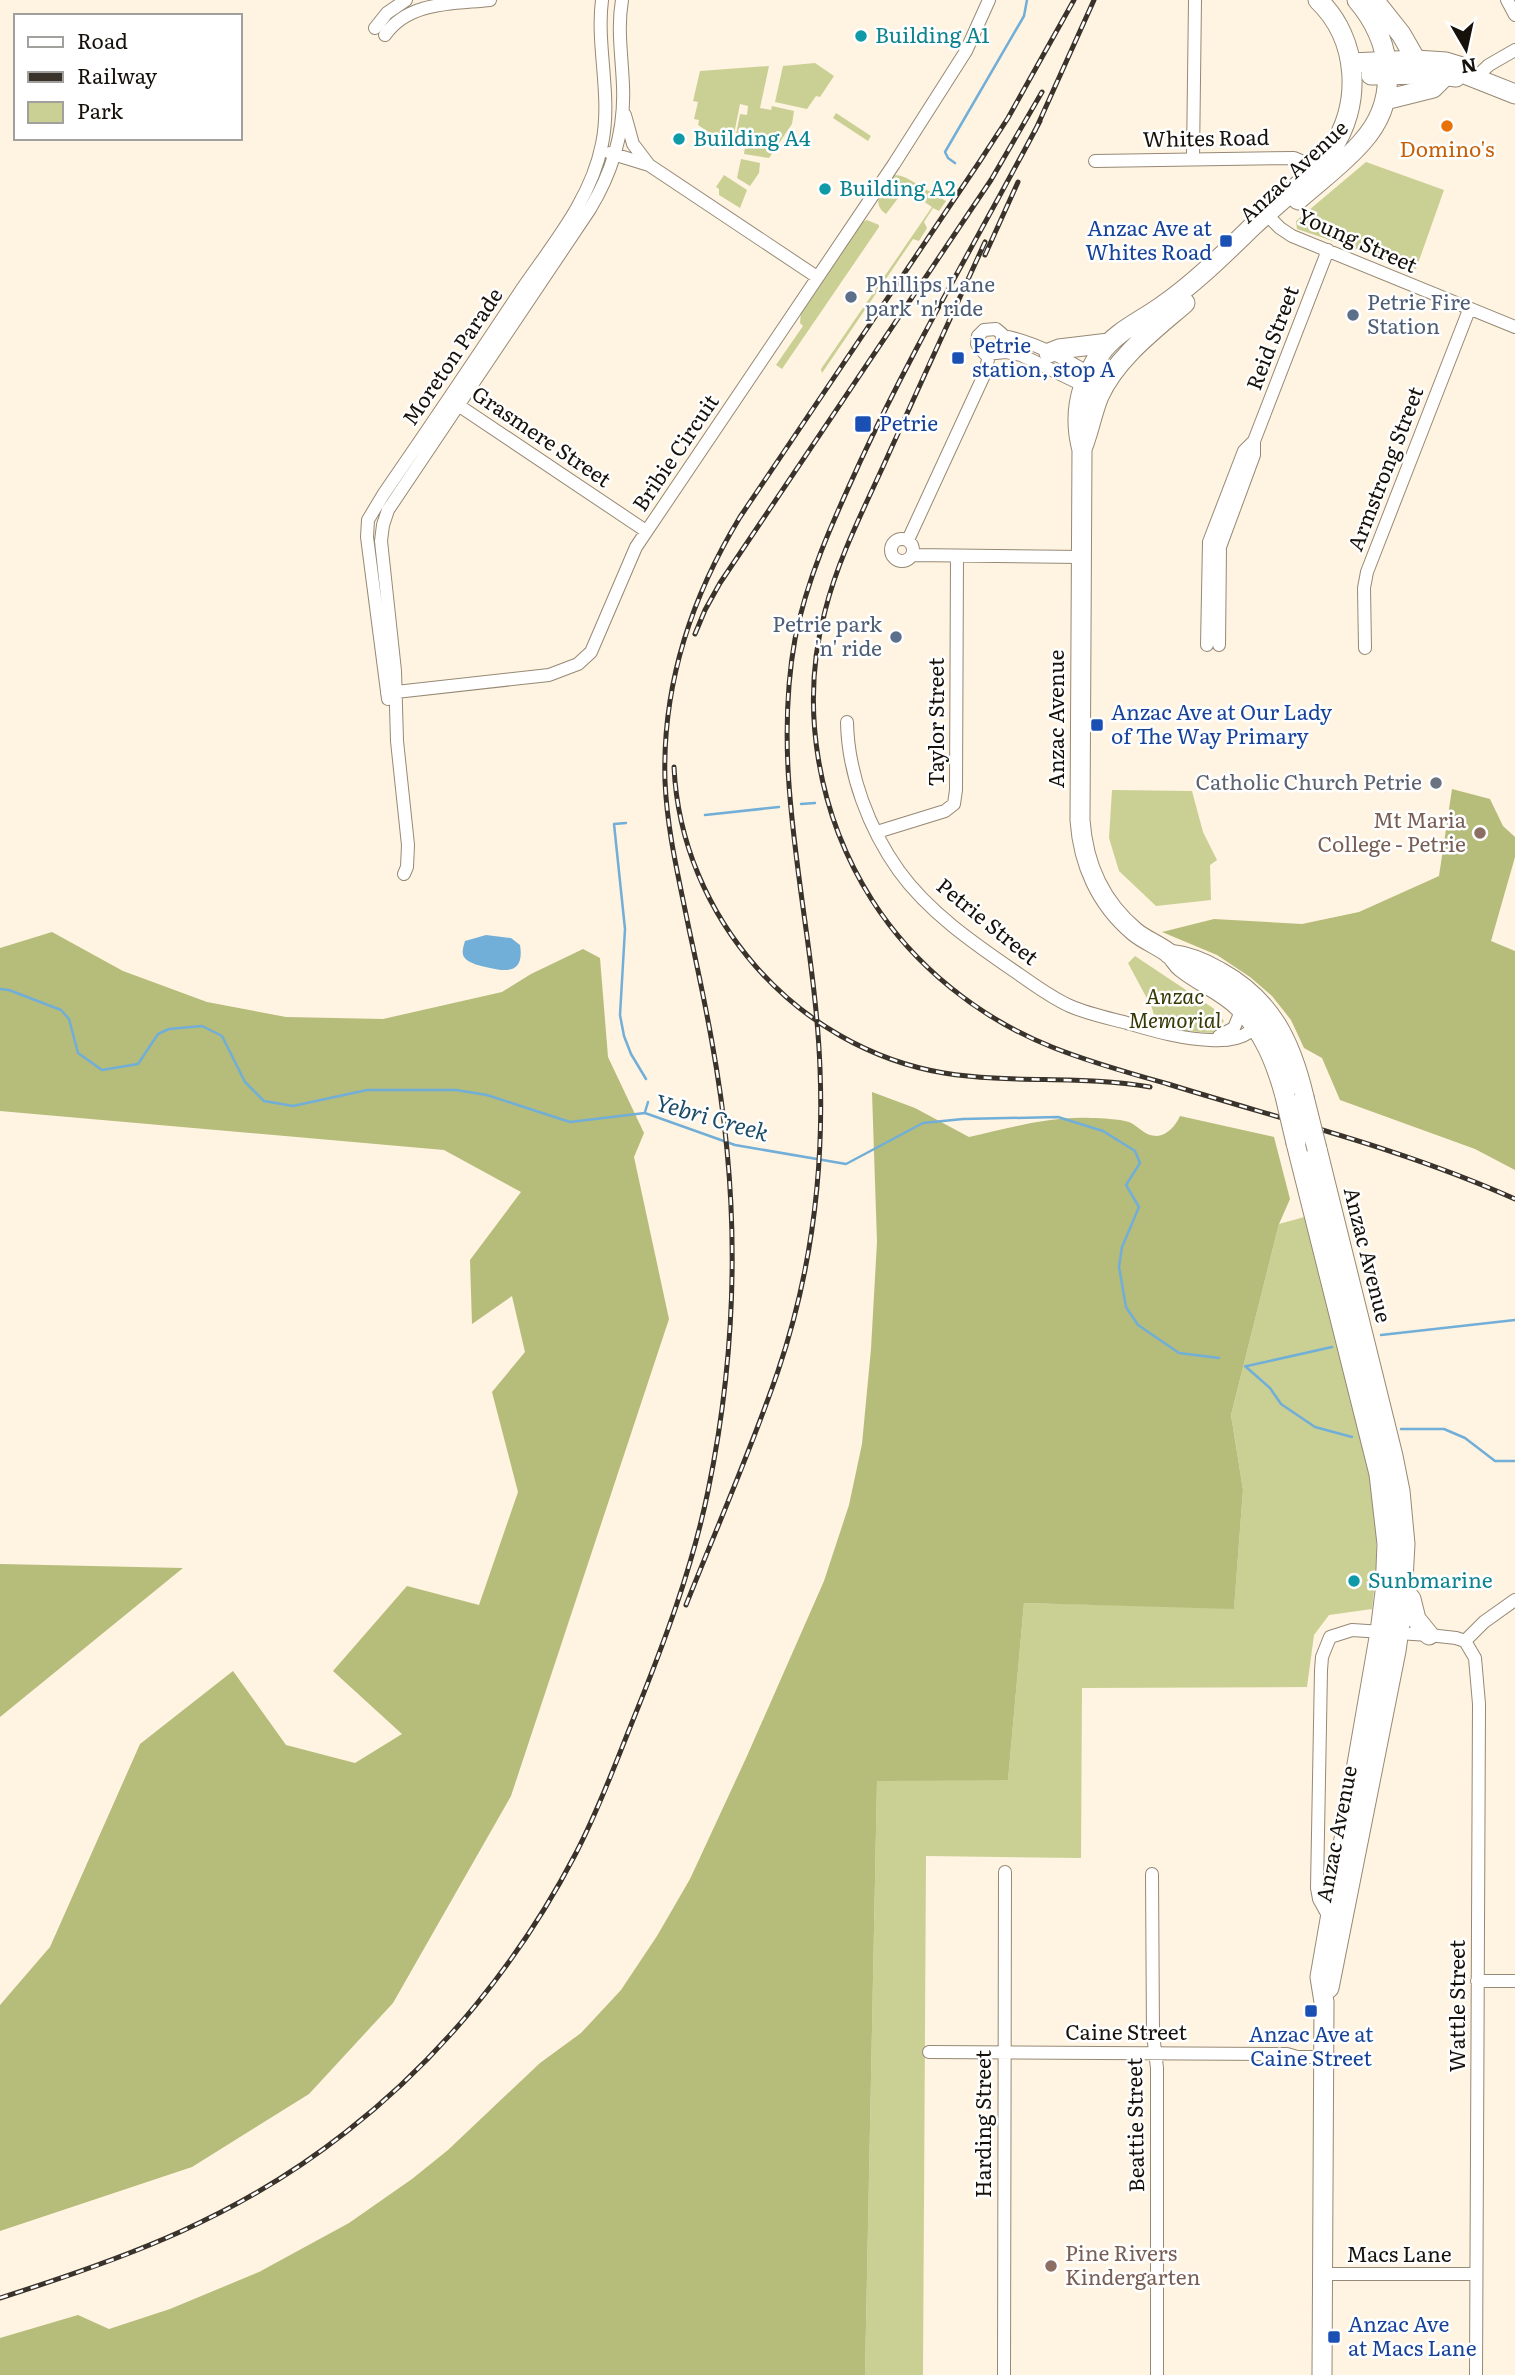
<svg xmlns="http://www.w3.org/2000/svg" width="1515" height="2375" viewBox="0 0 1515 2375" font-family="Literata,serif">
<rect width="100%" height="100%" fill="#fff3e1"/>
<path fill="#cad093" d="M815 63 834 76 820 97 816 96 807 109 775 102 783 66Z
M769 66 760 108 771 110 772 106 794 111 792 124 769 158 744 154 745 147 734 145 740 114 747 115 748 106 740 104 732 144 725 143 698 125 699 120 694 119 698 102 693 101 700 71Z
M836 113 871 136 868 141 833 118Z
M741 159 760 163 759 173 750 186 737 178Z
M1366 162 1444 190 1416 269 1297 229 1296 221Z
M724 175 747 190 740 208 719 195V189L716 187Z
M893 175C911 174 922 194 941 193V198L946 201 939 211 933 208 924 222 927 228 919 241 913 239 822 373 821 369 932 207 905 189 886 214C869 202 884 188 893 175Z
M867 220 879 225V227L782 369 776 365 803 326 800 323 801 312 862 222Z
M1112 790 1192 791 1203 832 1217 860 1210 865 1211 900 1156 906 1119 871 1109 838Z
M1135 956 1213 1008 1224 1021 1214 1033 1172 1030 1157 1026 1152 1008 1128 963Z
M1308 1216 1375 1498 1377 1564 1372 1609 1329 1615 1314 1635 1307 1687 1082 1688 1081 1858 926 1856 923 2375H865L877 1780H1008L1024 1603 1234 1608 1243 1490 1231 1415 1279 1224Z"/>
<path fill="#b6bc7a" d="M1452 789 1490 799 1503 826 1515 837V857L1491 941 1515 951V1170L1475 1149 1340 1100 1322 1058 1304 1048 1291 1020 1272 996 1250 977 1217 955 1162 932 1214 919 1302 924 1359 912 1439 876Z
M52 932 123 971 207 1002 286 1017 383 1019 502 992 531 974 583 949 600 958 608 1057 644 1133 634 1157 669 1319 511 1796 393 2003 309 2094 192 2167 0 2231V2005L50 1947 140 1744 233 1671 286 1745 355 1763 402 1734 333 1671 407 1586 479 1605 518 1492 492 1392 525 1352 512 1296 472 1324 470 1260 521 1192 444 1150 0 1111V948Z
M872 1092 915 1108 969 1137C1009 1128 1050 1116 1091 1118 1102 1118 1118 1119 1129 1122 1139 1126 1144 1136 1157 1136 1168 1135 1176 1125 1180 1116L1274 1137 1290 1199 1279 1224 1231 1415 1243 1490 1234 1609 1024 1603 1008 1780 877 1781 865 2375H0V2338L78 2315 109 2329 170 2309 259 2272 349 2223 412 2179 448 2150 540 2063 581 2033 621 1990 657 1936 690 1879 747 1756 824 1581 849 1505 862 1444 871 1349 877 1242Z
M0 1564 183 1568 0 1717Z"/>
<path fill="#71aed8" d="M486 935 511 938 520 945C524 970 511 973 490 968 482 966 469 964 464 957 461 952 464 945 465 941Z"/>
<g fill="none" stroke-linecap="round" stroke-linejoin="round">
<path stroke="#71aed8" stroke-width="2.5" d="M955 163 948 158 945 152 1024 16 1027 0
M801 804 815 803
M705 815 779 807
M626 823 614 824 625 929 620 1015 624 1036 631 1054 646 1079
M0 989 9 990 61 1010 69 1019 78 1053 102 1070 138 1064 158 1034 169 1029 202 1026 222 1036 245 1082 264 1101 293 1106 367 1090H456L487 1095 570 1122 645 1113 735 1145 846 1164 923 1123 963 1119 1058 1117 1103 1131 1135 1151 1140 1163 1126 1185 1139 1207 1122 1247 1119 1267 1126 1307 1138 1325 1179 1353 1219 1358
M645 1112 648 1102
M1381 1335 1515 1320
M1245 1366 1270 1388 1281 1404 1315 1427 1352 1437
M1247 1366 1332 1347
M1401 1429H1444L1465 1438 1495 1461H1515"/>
<g stroke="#968975" stroke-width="14">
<path id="minor" d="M1507 0 1515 15
M375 28 387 13 406 0
M385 35C409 1 453 4 490 0
M1475 78 1489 65 1515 50
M625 115 633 144 649 165 817 277
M610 153 649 165
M1193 158 1195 0
M1095 161 1294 158 1315 167
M1266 214 1280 228 1292 236 1515 327
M1003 336C1035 342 1068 360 1095 377
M999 352 1003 345 1002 334 996 329 984 330 978 336 977 344 985 354 1006 352 1021 355 1091 389
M452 401 646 531
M891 550a11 11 0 1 1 22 0a11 11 0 1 1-22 0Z
M908 540 985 373 989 355
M913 555 1081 557
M1207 645 1209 542 1244 451 1254 441
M1219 645 1220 547 1254 455V441L1328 250
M1365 648 1364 588 1367 572 1469 310
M387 693 549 675 578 664 591 652 636 547 894 164 966 51 989 0
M388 699 367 537 368 520 383 495C429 428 475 360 520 292 552 245 591 200 602 144 612 96 596 47 602 0
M847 722C848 774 869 829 899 871 930 914 978 946 1020 975 1036 986 1052 998 1070 1006 1088 1014 1108 1018 1127 1023 1155 1031 1181 1039 1210 1040 1226 1041 1249 1039 1257 1023
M877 832 945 811 954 804 956 790 957 556
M404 874 407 867 408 845 397 741 395 671 381 541 383 525 388 510 590 209C613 171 625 131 623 86 622 57 617 29 622 0
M1219 1036 1234 1028 1239 1016V1007
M1465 1641 1475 1658 1479 1704 1476 2375
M1465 1641 1484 1622 1515 1600
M1152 1874 1153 2034 1157 2068V2375
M1329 1917 1319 1899 1317 1888 1321 1670 1322 1657 1330 1637 1352 1630 1429 1635 1456 1638 1465 1641
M1477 1981H1515
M929 2052 1287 2054 1297 2057H1322
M1322 2274H1476
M1004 2375 1005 1872"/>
</g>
<g stroke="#968975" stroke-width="21">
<path id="primary" d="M1351 63 1416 60 1446 62 1459 66 1467 75 1515 94
M1371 75 1433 74 1456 77"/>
</g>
<g stroke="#968975" stroke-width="21">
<path id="trunk" d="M1362 0 1378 5 1401 34 1416 60
M1385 100 1433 88 1446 75
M1298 200C1319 181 1343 164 1362 142 1401 99 1392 41 1357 0
M1049 353 1059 349 1109 343
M1082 449C1089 432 1092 413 1099 396 1116 358 1155 329 1185 303
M1169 954C1188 956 1203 962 1220 972 1271 1000 1291 1042 1304 1097
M1285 1096C1276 1063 1264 1032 1239 1007 1222 990 1199 982 1181 967 1177 964 1175 959 1171 955 1161 946 1146 941 1135 932 1100 903 1083 863 1080 820L1082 450C1073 416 1080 383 1100 354 1116 331 1140 322 1162 306 1195 283 1225 253 1254 225 1279 202 1309 179 1330 151 1363 106 1359 39 1318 0
M1296 1143 1379 1474 1387 1544 1385 1592 1380 1632 1320 1977 1324 2002 1322 2375
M1317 1149 1393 1456 1400 1491 1405 1544 1401 1615 1396 1651 1329 1988
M1407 1594 1411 1599 1416 1619 1429 1635"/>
</g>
<use href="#minor" stroke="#fff" stroke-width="12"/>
<use href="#primary" stroke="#fff" stroke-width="19"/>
<use href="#trunk" stroke="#fff" stroke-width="19"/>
<g stroke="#39332b" stroke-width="5">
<path id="rail" d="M1035 131 1094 0
M985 242C953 312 921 382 890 451 867 503 839 555 825 611 799 708 818 815 872 900 914 966 979 1018 1052 1047 1089 1062 1129 1073 1168 1084 1284 1120 1404 1149 1515 1199
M985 255 1018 182
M695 634 705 610 720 583 991 180 1042 92
M674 767C681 917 796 1048 944 1073 1012 1084 1082 1075 1150 1087
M686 1605C717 1527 751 1450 778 1371 811 1274 824 1170 820 1069 815 925 769 783 795 639 807 577 834 519 860 462 914 345 980 235 1040 121
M0 2298C129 2257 238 2217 346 2132 441 2058 520 1961 576 1853 599 1809 616 1762 635 1715 664 1643 692 1569 708 1491 731 1380 738 1264 727 1150 720 1075 705 1002 689 929 679 879 667 831 665 781 662 686 692 596 740 517L980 161 1008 118 1074 0"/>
</g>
<use href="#rail" stroke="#fff" stroke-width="2.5" stroke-dasharray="8" stroke-linecap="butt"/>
<g stroke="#968975" stroke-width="21" stroke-linecap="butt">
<path id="trunk-bridge" d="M1285 1096 1296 1143
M1304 1097 1317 1149"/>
</g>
<use href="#trunk-bridge" stroke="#fff" stroke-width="19"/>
</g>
<g fill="#0f9aa8" stroke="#fff" stroke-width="2.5">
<circle cx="861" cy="36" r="7"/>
<circle cx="679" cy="139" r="7"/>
<circle cx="825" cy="189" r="7"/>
<circle cx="1354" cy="1581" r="7"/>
</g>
<circle fill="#e8710a" stroke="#fff" stroke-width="2.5" cx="1447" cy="126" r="7"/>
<g fill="#1a4fb4" stroke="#fff" stroke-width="2.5">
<rect x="1219" y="234" width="14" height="14" rx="3.5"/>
<rect x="951" y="351" width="14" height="14" rx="3.5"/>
<rect x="854" y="415" width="18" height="18" rx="3.5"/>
<rect x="1090" y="718" width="14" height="14" rx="3.5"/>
<rect x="1304" y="2004" width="14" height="14" rx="3.5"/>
<rect x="1327" y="2330" width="14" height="14" rx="3.5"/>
</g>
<g fill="#5c6f8a" stroke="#fff" stroke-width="2.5">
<circle cx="851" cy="297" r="7"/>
<circle cx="1353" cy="315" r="7"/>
<circle cx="896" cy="637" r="7"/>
</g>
<circle fill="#6b7280" stroke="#fff" stroke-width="2.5" cx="1436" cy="783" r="7"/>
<g fill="#8d6e63" stroke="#fff" stroke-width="2.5">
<circle cx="1480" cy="833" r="7"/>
<circle cx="1051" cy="2266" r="7"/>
</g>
<g text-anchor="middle" stroke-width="5" stroke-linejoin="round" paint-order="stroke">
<g font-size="21" fill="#0d838f" stroke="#fff" text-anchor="start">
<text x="875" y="43">Building A1</text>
<text x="693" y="146">Building A4</text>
<text x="839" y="196">Building A2</text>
<text x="1368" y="1588">Sunbmarine</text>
</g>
<g font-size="21" fill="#16110a" stroke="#fff">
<text transform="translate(1206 139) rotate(-1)" y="7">Whites Road</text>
<text transform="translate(1294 172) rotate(-43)" y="7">Anzac Avenue</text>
<text transform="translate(1357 241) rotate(24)" y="7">Young Street</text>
<text transform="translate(1273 338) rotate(-69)" y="7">Reid Street</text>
<text transform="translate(453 357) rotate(-56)" y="7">Moreton Parade</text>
<text transform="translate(541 437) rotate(34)" y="7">Grasmere Street</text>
<text transform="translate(676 453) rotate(-56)" y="7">Bribie Circuit</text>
<text transform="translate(1386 469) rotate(-69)" y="7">Armstrong Street</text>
<text transform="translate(1057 719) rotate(-90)" y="7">Anzac Avenue</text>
<text transform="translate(937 722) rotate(-90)" y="7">Taylor Street</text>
<text transform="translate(987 922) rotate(39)" y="7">Petrie Street</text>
<text transform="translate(1367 1255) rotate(76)" y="7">Anzac Avenue</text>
<text transform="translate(1337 1834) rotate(-79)" y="7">Anzac Avenue</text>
<text transform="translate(1458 2006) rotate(-90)" y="7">Wattle Street</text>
<text x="1126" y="2040">Caine Street</text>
<text transform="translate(984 2124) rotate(-90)" y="7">Harding Street</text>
<text transform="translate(1136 2125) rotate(-91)" y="7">Beattie Street</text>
<text x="1399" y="2262">Macs Lane</text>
</g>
<g font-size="21" fill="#c56008" stroke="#fff">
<text x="1447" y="157">Domino's</text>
</g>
<g font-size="21" fill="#164399" stroke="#fff" text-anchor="start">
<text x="1212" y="236" text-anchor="end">Anzac Ave at<tspan x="1212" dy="24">Whites Road</tspan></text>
<text x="972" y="353">Petrie<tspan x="972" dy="24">station, stop A</tspan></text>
<text x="879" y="431">Petrie</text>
<text x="1111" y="720">Anzac Ave at Our Lady<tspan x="1111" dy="24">of The Way Primary</tspan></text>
<text x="1311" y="2042" text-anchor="middle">Anzac Ave at<tspan x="1311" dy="24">Caine Street</tspan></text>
<text x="1348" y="2332">Anzac Ave<tspan x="1348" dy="24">at Macs Lane</tspan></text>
</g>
<g font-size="21" fill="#4e5e75" stroke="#fff" text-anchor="start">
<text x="865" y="292">Phillips Lane<tspan x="865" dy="24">park 'n' ride</tspan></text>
<text x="1367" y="310">Petrie Fire<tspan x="1367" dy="24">Station</tspan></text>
<text x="882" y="632" text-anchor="end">Petrie park<tspan x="882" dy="24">'n' ride</tspan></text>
</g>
<g font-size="21" fill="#5b616d" stroke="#fff" text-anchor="end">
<text x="1422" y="790">Catholic Church Petrie</text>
</g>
<g font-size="21" fill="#785e54" stroke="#fff" text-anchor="end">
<text x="1466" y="828">Mt Maria<tspan x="1466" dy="24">College - Petrie</tspan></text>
<text x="1065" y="2261" text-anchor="start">Pine Rivers<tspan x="1065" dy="24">Kindergarten</tspan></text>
</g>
<g font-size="21" font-style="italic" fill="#363903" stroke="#fff">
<text x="1175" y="1004">Anzac<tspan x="1175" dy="24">Memorial</tspan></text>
</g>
<g font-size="23" font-style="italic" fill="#1d4c69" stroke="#fff">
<text transform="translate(712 1118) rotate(16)" y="8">Yebri Creek</text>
</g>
</g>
<rect x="14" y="14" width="228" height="126" fill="#ffffff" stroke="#a2a09d" stroke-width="2"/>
<rect x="28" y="37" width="35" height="10" fill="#ffffff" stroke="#a2a09d" stroke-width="2"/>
<text x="77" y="49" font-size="21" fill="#16110a">Road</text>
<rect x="28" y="72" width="35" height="10" fill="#39332b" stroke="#a2a09d" stroke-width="2"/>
<text x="77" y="84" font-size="21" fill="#16110a">Railway</text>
<rect x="28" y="102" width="35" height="21" fill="#cad093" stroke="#a2a09d" stroke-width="2"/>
<text x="77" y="119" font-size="21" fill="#16110a">Park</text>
<g transform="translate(1466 49) rotate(171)" stroke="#ffffff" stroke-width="5" paint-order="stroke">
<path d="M0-5L12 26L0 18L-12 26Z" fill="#16110a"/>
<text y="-10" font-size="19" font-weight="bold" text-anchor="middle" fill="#16110a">N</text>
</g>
</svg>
